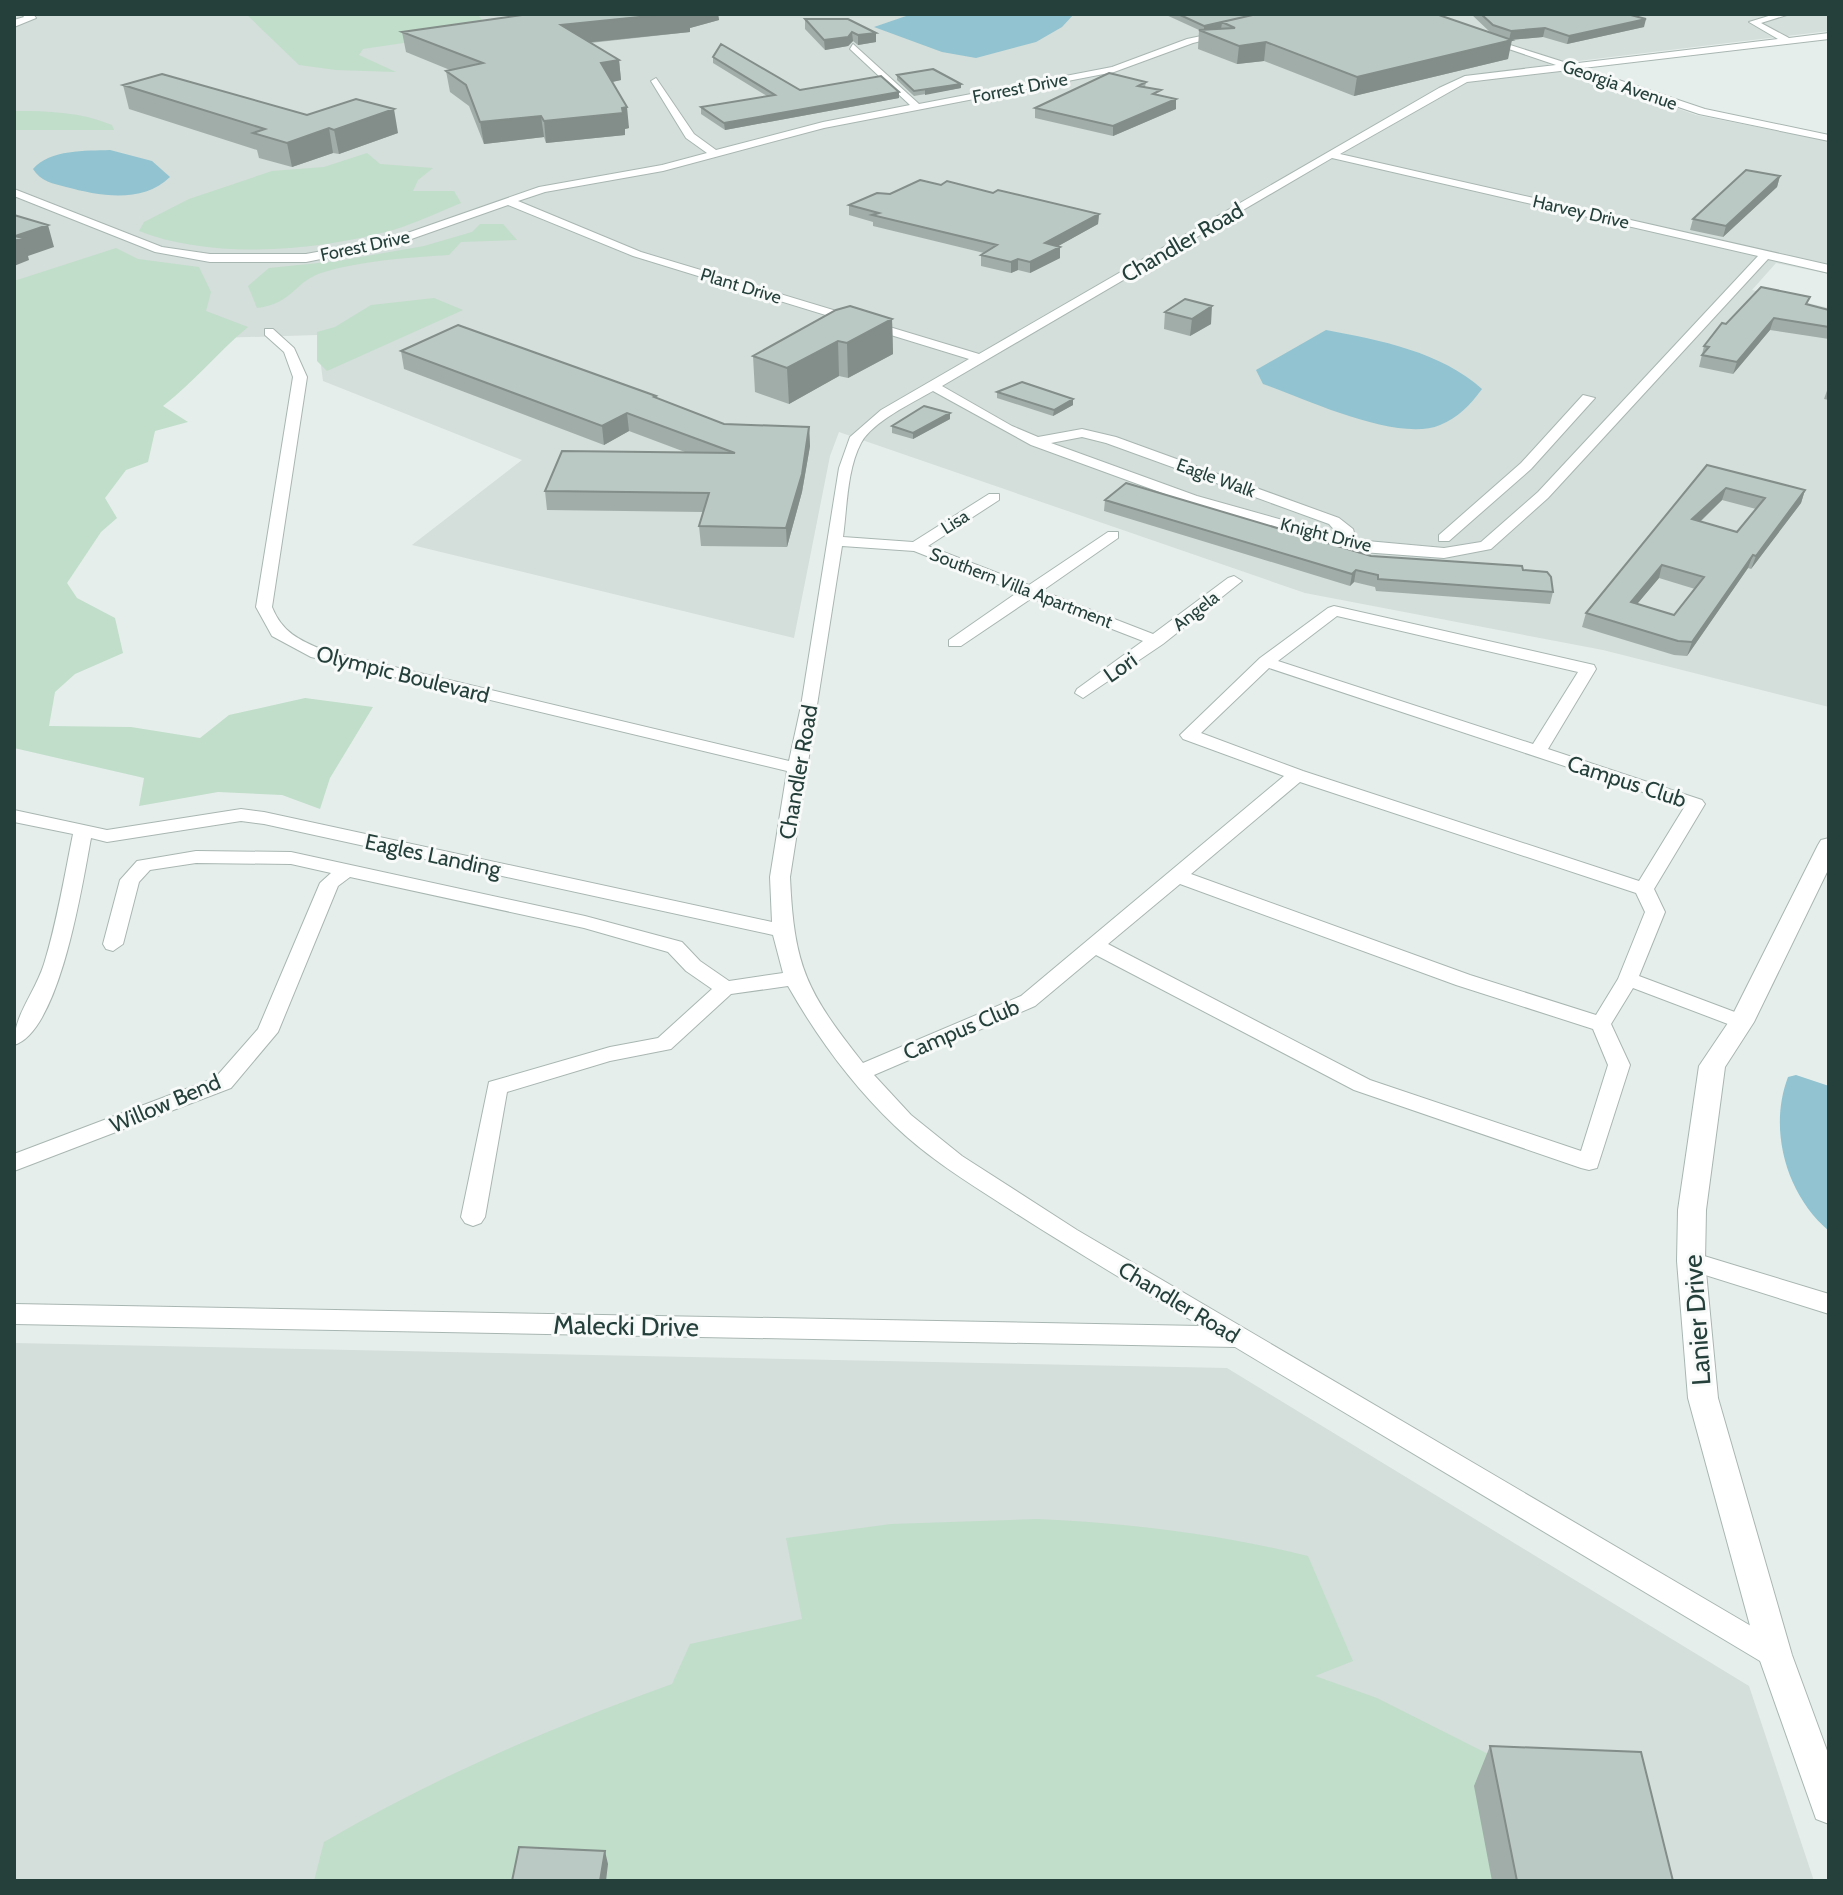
<svg xmlns="http://www.w3.org/2000/svg" width="1843" height="1895" viewBox="0 0 1843 1895" font-family="Cabin,sans-serif">
<rect width="100%" height="100%" fill="#e6eeeb"/>
<path fill="#d4deda" d="M14 14H1829V31L1553 64 1696 115 1829 141V274L1776 263 1752 290 1829 308V707L1603 650 1305 593 839 432 830 456 794 638 412 545 522 460 323 381 317 335 119 341 14 466Z
M14 1343 1227 1368 1749 1686 1814 1881H14Z"/>
<path fill="#c0deca" d="M246 14H477L484 22 457 35 363 49 359 55 396 72 336 70 299 65Z
M14 111C48 111 81 112 112 125L114 130H14Z
M367 153 380 164 433 168 418 180 413 191H454L461 203C439 212 416 223 393 230 318 251 212 260 139 231L144 222 189 199 272 171 324 167Z
M480 224H503L517 240 461 242 449 255C407 258 362 260 321 273 294 282 294 303 257 308L248 286 269 268 338 261 424 246 472 232Z
M116 248 138 259 199 267 211 292 206 311 248 327C218 352 194 382 163 406L188 422 155 431 148 462 126 470 105 498 117 518 101 532 67 583 77 598 115 618 123 653 75 674 55 692 49 726 131 727 200 738 229 715 305 698 373 707 330 778 320 809 282 795 218 792 139 806 144 778 14 748V281Z
M434 298 463 310 327 371 317 361V332L335 327 371 305Z
M1037 1519C1129 1523 1219 1534 1308 1556L1353 1661 1315 1676 1377 1698 1490 1755 1588 1881H314L324 1842C438 1776 549 1728 672 1684L690 1644 802 1619 786 1538 891 1524Z"/>
<path fill="#91c3d0" d="M912 14H1074L1062 27 1036 42 976 58 942 52 874 27Z
M110 150 152 161 170 177C142 204 100 196 66 187 54 184 40 181 33 169 50 149 86 151 110 150Z
M1326 330C1380 340 1441 352 1482 389 1471 404 1458 418 1440 425 1398 443 1305 399 1263 384L1256 370Z
M1796 1075 1829 1086V1231C1786 1195 1768 1129 1788 1077Z"/>
<g fill="none" stroke-linecap="round" stroke-linejoin="round">
<g stroke="#a8b6b2" stroke-width="2">
<path id="minor" d="M1775 14H1790L1761 23 1789 38 1829 33V39L1583 68 1705 109 1829 135V141L1699 114 1569 70 1467 82 1340 154 1829 265V273L1768 259 1548 498 1491 549 1444 558 1362 552 1187 502 1031 445 933 391C912 403 872 422 861 443 847 469 847 508 843 537L913 542 989 494H999V500L928 546 1029 585 1108 532H1118V538L1042 591 1153 634 1228 578 1234 576 1242 581 1163 644 1083 698 1075 693 1077 689 1143 641 1032 598 961 646H949V640L1018 592 914 551 842 546 790 877C794 968 807 992 863 1063L1021 996 1284 776 1183 739 1180 735 1260 658 1328 608 1334 606 1594 665 1596 669 1548 749 1702 800 1705 804 1654 889 1665 912 1639 976 1748 1017 1751 1022 1748 1027 1741 1029 1633 988 1611 1024 1630 1065 1597 1168 1589 1170 1581 1168 1354 1090 1096 955 1035 1006 874 1075 911 1115 962 1156 1077 1230 1785 1646 1789 1655 1785 1664 1775 1668 1765 1664 1235 1347 14 1324V1304L1201 1326C1135 1287 1068 1247 1003 1205 966 1181 927 1157 895 1126 852 1085 817 1037 788 986L731 994 671 1049 610 1061 507 1092 485 1217 481 1223 473 1226 465 1223 461 1217 489 1082 610 1047 658 1038 712 989 686 971 668 952 584 928 350 877 338 886 278 1032 231 1088 14 1171V1154L215 1078 258 1029 320 883 331 873 291 864 196 863 150 870 139 882 123 944 113 951 106 949 103 944 120 880 137 861 196 851 291 852 585 916 682 942 700 961 729 981 783 973 773 935 264 824 241 821 107 842 91 838C83 881 60 1032 14 1045 14 1014 34 995 44 964 57 922 64 878 73 834L14 822V810L107 830 241 809 264 812 772 922 770 877 787 771 311 657 272 636 256 607 293 377 284 352 265 335V329H273L294 348 307 377 272 607C282 632 299 640 323 650L789 761 801 706 839 468 850 437 881 410 969 359 633 256 508 205 400 243 306 262H210L155 252 14 196V189L162 247 210 254H306L393 238 539 187 662 165 707 153 686 138 651 81 656 78 694 134 716 150 823 122 910 105 850 49 853 44 919 104 1112 67 1187 39 1225 31V35L1193 43 1114 72 824 128 663 171 545 192 518 201 641 252 979 354 1439 88 1465 76 1556 65 1485 41V37L1570 64 1778 39 1749 22ZM1332 158 1758 256 1538 492 1481 542 1444 548 1356 540 1353 529 1339 518 1116 437 1082 429 1038 437 1012 426 942 386ZM1082 437 1106 443 1329 524 1340 536 1197 496 1051 443ZM1337 616 1578 672 1533 744 1278 661ZM1269 668 1685 806 1639 881 1303 771 1201 733ZM1300 782 1636 893 1645 912 1618 979 1596 1015 1470 975 1191 874ZM1180 884 1456 985 1593 1029 1608 1065 1581 1151 1370 1080 1108 944Z
M1583 395 1595 398 1531 469 1449 541H1439V535L1521 463Z
M1691 1252 1829 1294V1314L1683 1268 1679 1261 1683 1254Z"/>
</g>
<g stroke="#a8b6b2" stroke-width="2">
<path id="tertiary" d="M22 14H33L36 18 14 27V20L24 17Z
M1829 838V868L1754 1022 1725 1067 1706 1210 1705 1261 1718 1398 1792 1655 1829 1756V1824L1816 1819 1758 1655 1688 1398 1677 1261 1678 1210 1699 1066 1730 1020 1818 845 1821 840Z"/>
</g>
<use href="#minor" fill="#fff" fill-rule="evenodd"/>
<use href="#tertiary" fill="#fff" fill-rule="evenodd"/>
</g>
<path fill="#a1ada9" fill-rule="evenodd" d="M529 14H718L719 20 690 28V32L590 43 619 60 621 80 612 82 629 128 625 129V135L546 143 544 137 484 144 469 106 450 92 446 71 450 70 406 52 402 32Z
M1164 14H1436L1491 33 1471 14H1627L1644 27 1567 44 1543 37 1510 40 1508 59 1354 96 1264 61 1237 64 1198 49 1199 30Z
M805 19 876 33V42L858 45 853 41 848 46 825 50 805 29Z
M713 57 800 90 899 92V98L725 130 701 114V107L767 96 713 63Z
M897 75 961 84V88L914 96 897 80Z
M1146 82 1145 87 1161 96 1176 99V109L1113 136 1035 118V108Z
M123 85 307 115 398 133 339 154 333 153 292 167 259 158 257 150 129 109Z
M1780 176 1777 187 1723 237 1690 230 1693 219Z
M941 185 993 193 1099 214 1098 224 1058 246 1060 247V258L1030 273 1018 270 1011 273 981 266V255L984 253 873 226V222L849 215V205L890 194Z
M1808 305 1829 310V339L1770 330 1733 374 1699 367 1704 346 1726 324Z
M1165 312 1211 324 1190 336 1164 329Z
M892 319 893 354 848 378 839 376 789 404 755 392 753 356Z
M401 351 656 396V398L724 424 809 427 810 446 802 492 787 547 701 546 699 526 703 512 547 510 545 491 685 452 629 431 604 445 404 369Z
M1829 385V400L1824 399Z
M997 392 1073 405 1053 416 997 398Z
M950 413V419L913 439 892 433V426Z
M1707 465 1805 490 1801 503 1751 569 1748 568 1687 656 1674 655 1582 627 1586 613ZM1722 500 1756 509 1737 532 1700 522ZM1659 578 1695 589 1674 615 1637 604Z
M1105 500 1371 556 1523 570 1553 592 1550 604 1376 591 1375 587 1354 582 1350 586 1104 511Z
M1490 1746 1673 1881H1492L1474 1786Z"/>
<path fill="#838d89" d="M670 14H718L719 20 690 28V32L563 45 561 25Z
M1646 19 1644 27 1567 44 1569 36Z
M1222 23 1221 29 1204 32V26Z
M1545 28 1543 37 1509 40 1511 31Z
M852 32 853 41 848 46 825 50 824 40Z
M876 33V42L858 45V35Z
M1512 40 1508 59 1354 96 1357 77Z
M1266 42 1264 61 1237 64 1239 46Z
M619 60 621 80 603 84 601 63Z
M961 84V88L925 95V90Z
M899 92V98L725 130 724 123Z
M1176 99V109L1113 136V126Z
M627 107 629 128 625 129V135L546 143 544 121Z
M394 109 398 133 339 154 334 130Z
M541 116 544 137 484 144 480 122Z
M329 128 333 153 292 167 287 143Z
M1780 176 1777 187 1723 237 1726 226Z
M1099 214 1098 224 1044 254 1045 243Z
M48 225 54 247 28 256 29 260 14 266 15 236Z
M1060 247V258L1030 273V262Z
M1018 259V270L1011 273V262Z
M1212 306 1211 324 1190 336 1192 319Z
M1774 318 1770 330 1733 374 1737 362Z
M892 319 893 354 848 378 847 343Z
M838 341 839 376 789 404 787 368Z
M1073 399V405L1053 416 1054 410Z
M627 413 629 431 604 445 602 426Z
M950 413V419L913 439V433Z
M809 427 810 446 802 492 787 547 786 528Z
M1726 488 1722 500 1689 532 1692 519Z
M1805 490 1801 503 1751 569 1756 556Z
M1753 555 1748 568 1687 656 1692 642Z
M1662 565 1659 578 1627 616 1631 602Z
M1356 570 1354 582 1350 586 1352 574Z
M605 1851 608 1864 606 1881H600Z"/>
<path fill="#bbc9c4" stroke="#838d89" stroke-width="2" fill-rule="evenodd" d="M529 14H669L561 25 619 60 601 63 627 107 622 108 623 113 544 121 541 116 480 122 466 85 446 71 483 63 402 32Z
M1178 14H1257L1204 26Z
M1257 14H1436L1512 40 1357 77 1266 42 1239 46 1199 30 1235 28 1222 22Z
M1481 14H1627L1646 19 1569 36 1545 28 1511 31 1493 25Z
M805 19H848L876 33 858 35 852 32 848 37 824 40Z
M721 44 800 90 881 76 899 92 724 123 701 107 775 95 713 57Z
M933 69 961 84 914 91 897 75Z
M1109 73 1146 82 1138 86 1161 90 1153 94 1176 99 1113 126 1035 108Z
M162 74 307 115 356 99 394 109 334 130 329 128 287 143 253 133 265 129 123 85Z
M1746 170 1780 176 1726 226 1693 219Z
M920 180 941 185 947 181 993 193 998 190 1099 214 1045 243 1060 247 1030 262 1018 259 1011 262 981 255 997 245 872 215 879 213 849 205 877 193 890 194Z
M14 215 48 225 15 236 23 238 14 241Z
M1761 287 1810 297 1806 304 1829 310V327L1774 318 1737 362 1702 355 1709 347 1704 346 1722 323 1726 324Z
M1185 299 1212 306 1192 319 1165 312Z
M850 306 892 319 847 343 838 341 787 368 753 356 836 310Z
M458 325 656 396 654 397 724 424 809 427 802 474 786 528 699 526 709 493 545 491 562 451 735 453 627 413 602 426 401 351Z
M1022 382 1073 399 1054 410 997 392Z
M924 406 950 413 913 433 892 426Z
M1707 465 1805 490 1756 556 1753 555 1692 642 1678 641 1586 613ZM1726 488 1765 498 1737 532 1692 519ZM1662 565 1704 577 1674 615 1631 602Z
M1126 483 1371 556 1522 566 1523 570 1547 572 1551 577 1553 592 1378 579V575L1356 570 1352 574 1105 500Z
M1490 1746 1641 1752 1673 1881H1517Z
M519 1847 605 1851 600 1881H512Z"/>
<g text-anchor="middle" stroke-width="6" stroke-linejoin="round" paint-order="stroke">
<g font-size="18" fill="#25403a" stroke="#f7faf9">
<text transform="translate(1620 85) rotate(19)" y="6">Georgia Avenue</text>
<text transform="translate(1020 88) rotate(-11)" y="6">Forrest Drive</text>
<text transform="translate(1581 212) rotate(13)" y="6">Harvey Drive</text>
<text transform="translate(365 246) rotate(-12)" y="6">Forest Drive</text>
<text transform="translate(741 286) rotate(17)" y="6">Plant Drive</text>
<text transform="translate(1216 478) rotate(20)" y="6">Eagle Walk</text>
<text transform="translate(955 522) rotate(-32)" y="6">Lisa</text>
<text transform="translate(1326 535) rotate(14)" y="6">Knight Drive</text>
<text transform="translate(1021 588) rotate(21)" y="6">Southern Villa Apartment</text>
<text transform="translate(1196 611) rotate(-38)" y="6">Angela</text>
</g>
<g font-size="22" fill="#25403a" stroke="#f7faf9">
<text transform="translate(1182 242) rotate(-30)" y="8">Chandler Road</text>
<text transform="translate(1120 667) rotate(-35)" y="8">Lori</text>
<text transform="translate(403 674) rotate(14)" y="8">Olympic Boulevard</text>
<text transform="translate(798 772) rotate(-80)" y="8">Chandler Road</text>
<text transform="translate(1627 781) rotate(18)" y="8">Campus Club</text>
<text transform="translate(433 855) rotate(12)" y="8">Eagles Landing</text>
<text transform="translate(961 1029) rotate(-23)" y="8">Campus Club</text>
<text transform="translate(165 1103) rotate(-23)" y="8">Willow Bend</text>
<text transform="translate(1179 1302) rotate(31)" y="8">Chandler Road</text>
</g>
<g font-size="26" fill="#25403a" stroke="#f7faf9">
<text transform="translate(1697 1320) rotate(-94)" y="9">Lanier Drive</text>
<text transform="translate(626 1326) rotate(1)" y="9">Malecki Drive</text>
</g>
</g>
<rect width="1843" height="1895" fill="none" stroke="#25403a" stroke-width="32"/>
</svg>
